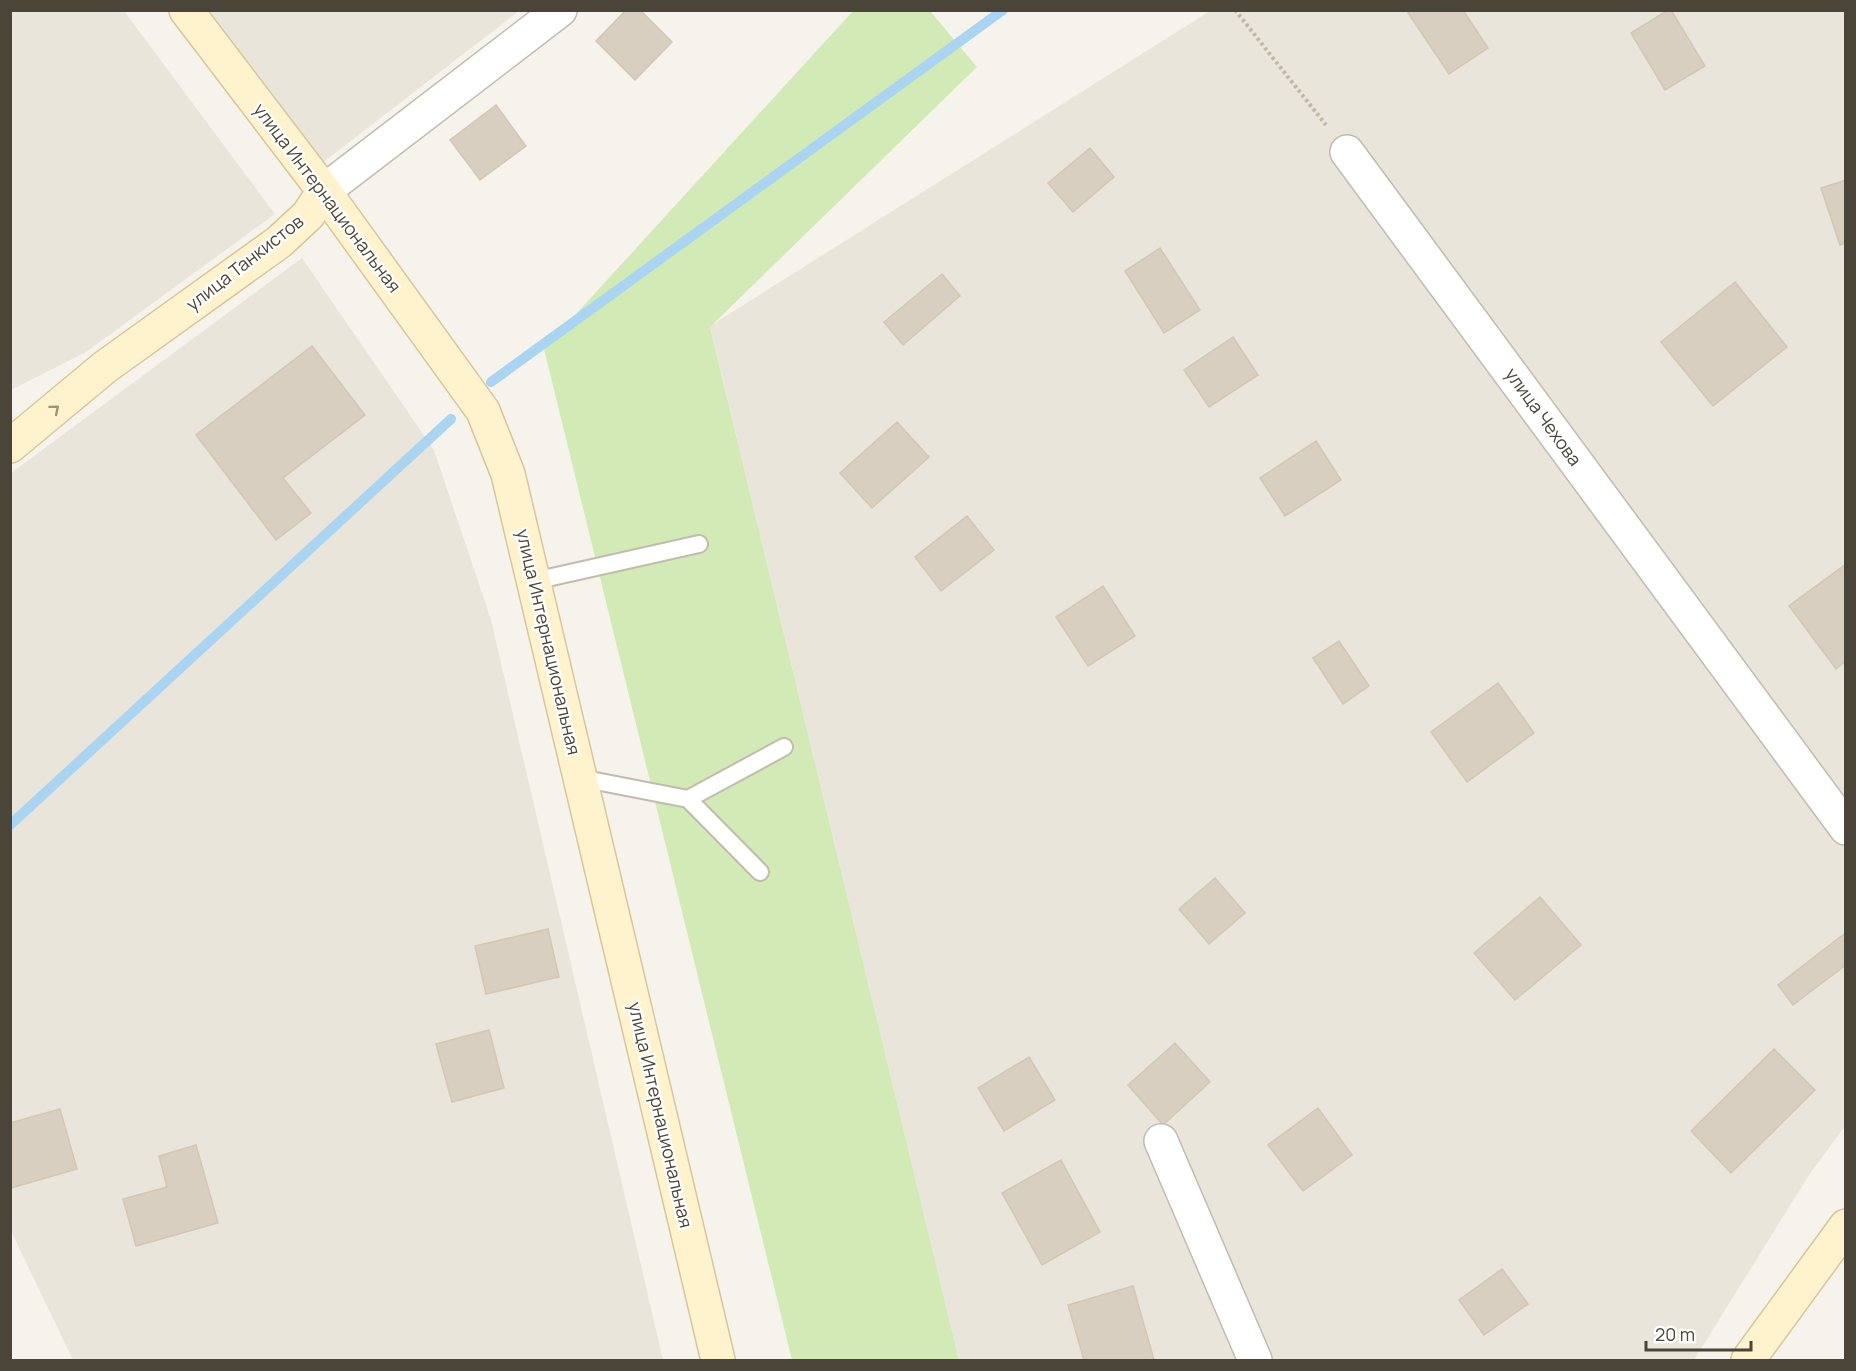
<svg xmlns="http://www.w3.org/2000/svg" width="1856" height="1371" viewBox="0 0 1856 1371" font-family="Manrope,sans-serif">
<rect width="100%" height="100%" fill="#f6f3ec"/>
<path fill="#eae5da" d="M11 10 124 11 275 214 86 352 11 390Z
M208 11H519L321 164Z
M1210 11H1845V1126L1809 1175 1694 1360H959L710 326Z
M302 258 434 450 491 620 663 1360H73L11 1231V473Z"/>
<path fill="#d2eab5" d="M853 11H930L977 67 710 327 959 1360H792L544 349Z"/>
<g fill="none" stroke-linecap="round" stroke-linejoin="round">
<path stroke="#a9d4f2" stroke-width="10" d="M491 382 1003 10
M10 825 451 419"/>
</g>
<path fill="#d8cfc1" stroke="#d3c7b4" stroke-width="1.5" d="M626 10H640L672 42 635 80 596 41Z
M1412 10H1463L1488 48 1449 74 1408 13Z
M1668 10H1671L1705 66 1665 90 1631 33Z
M496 105 526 146 480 180 450 140Z
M1090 148 1114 177 1073 212 1048 183Z
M1846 180V243L1840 245 1821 188Z
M1160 248 1200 310 1164 333 1125 271Z
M942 274 960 296 903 345 884 322Z
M1735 282 1787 347 1713 406 1661 342Z
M1233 337 1258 375 1209 407 1184 370Z
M312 346 365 415 283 478 311 513 276 540 196 435Z
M897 422 929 457 872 508 840 473Z
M1316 441 1341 480 1285 516 1260 478Z
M967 516 994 550 941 591 915 557Z
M1846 564V661L1836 669 1789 606Z
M1103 586 1135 636 1088 666 1056 617Z
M1339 641 1369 686 1343 704 1313 658Z
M1498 683 1534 733 1467 782 1431 732Z
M1215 878 1245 913 1209 944 1179 909Z
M1540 897 1581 945 1515 1000 1474 953Z
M548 929 559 977 486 994 475 946Z
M1844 934 1846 937V965L1793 1005 1778 985Z
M489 1030 504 1088 452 1102 436 1044Z
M1175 1043 1210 1082 1163 1125 1128 1085Z
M1774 1049 1815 1090 1731 1173 1691 1131Z
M1029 1057 1055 1100 1004 1131 978 1088Z
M1318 1108 1352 1155 1303 1191 1268 1145Z
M60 1109 77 1169 11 1188 10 1123Z
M196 1145 218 1223 136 1246 123 1199 167 1187 159 1156Z
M1061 1160 1100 1232 1042 1265 1002 1193Z
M1502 1269 1528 1304 1484 1335 1459 1300Z
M1133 1286 1154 1360H1084L1068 1305Z"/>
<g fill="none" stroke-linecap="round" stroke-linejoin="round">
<g stroke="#c2bbae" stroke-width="20">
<path id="lane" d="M534 581 699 544
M580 778 688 799 784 747
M688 799 760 872"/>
</g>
<g stroke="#c2bbae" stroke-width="36">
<path id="street" d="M1347 152 1846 828
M324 191 560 10
M1161 1141 1255 1360"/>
</g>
<g stroke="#d6c79b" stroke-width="36">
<path id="secondary" d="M186 10 324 191 483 411 508 474 718 1360
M10 446 105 367 279 242 308 215 324 191
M1748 1360 1846 1226"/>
</g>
<path stroke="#c4b79f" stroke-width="4" stroke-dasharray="3 3" stroke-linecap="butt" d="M1235 10 1326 125"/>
<use href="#lane" stroke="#fff" stroke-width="16"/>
<use href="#street" stroke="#fff" stroke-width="33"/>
<use href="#secondary" stroke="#fff3cd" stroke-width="33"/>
</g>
<defs><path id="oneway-chevron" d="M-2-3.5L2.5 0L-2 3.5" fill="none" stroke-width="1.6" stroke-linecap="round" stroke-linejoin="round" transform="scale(1.5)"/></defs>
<use stroke="#9c937c" href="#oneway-chevron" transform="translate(55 409) rotate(-40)"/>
<g text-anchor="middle" stroke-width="4.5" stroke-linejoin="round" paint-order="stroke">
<g font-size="18" fill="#4b4439" stroke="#fff">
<text transform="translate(327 198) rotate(53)" y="6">улица Интернациональная</text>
<text transform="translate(245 263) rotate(-38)" y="6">улица Танкистов</text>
<text transform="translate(1543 417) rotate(54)" y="6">улица Чехова</text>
<text transform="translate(548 642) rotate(77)" y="6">улица Интернациональная</text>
<text transform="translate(660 1115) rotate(77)" y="6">улица Интернациональная</text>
</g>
</g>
<rect width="1856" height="1371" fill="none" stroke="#4b4439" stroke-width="24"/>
<path d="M1646 1341v9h105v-9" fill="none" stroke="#4b4439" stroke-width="3"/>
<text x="1655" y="1341" font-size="18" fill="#4b4439" stroke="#ffffff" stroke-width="4.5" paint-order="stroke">20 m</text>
</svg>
